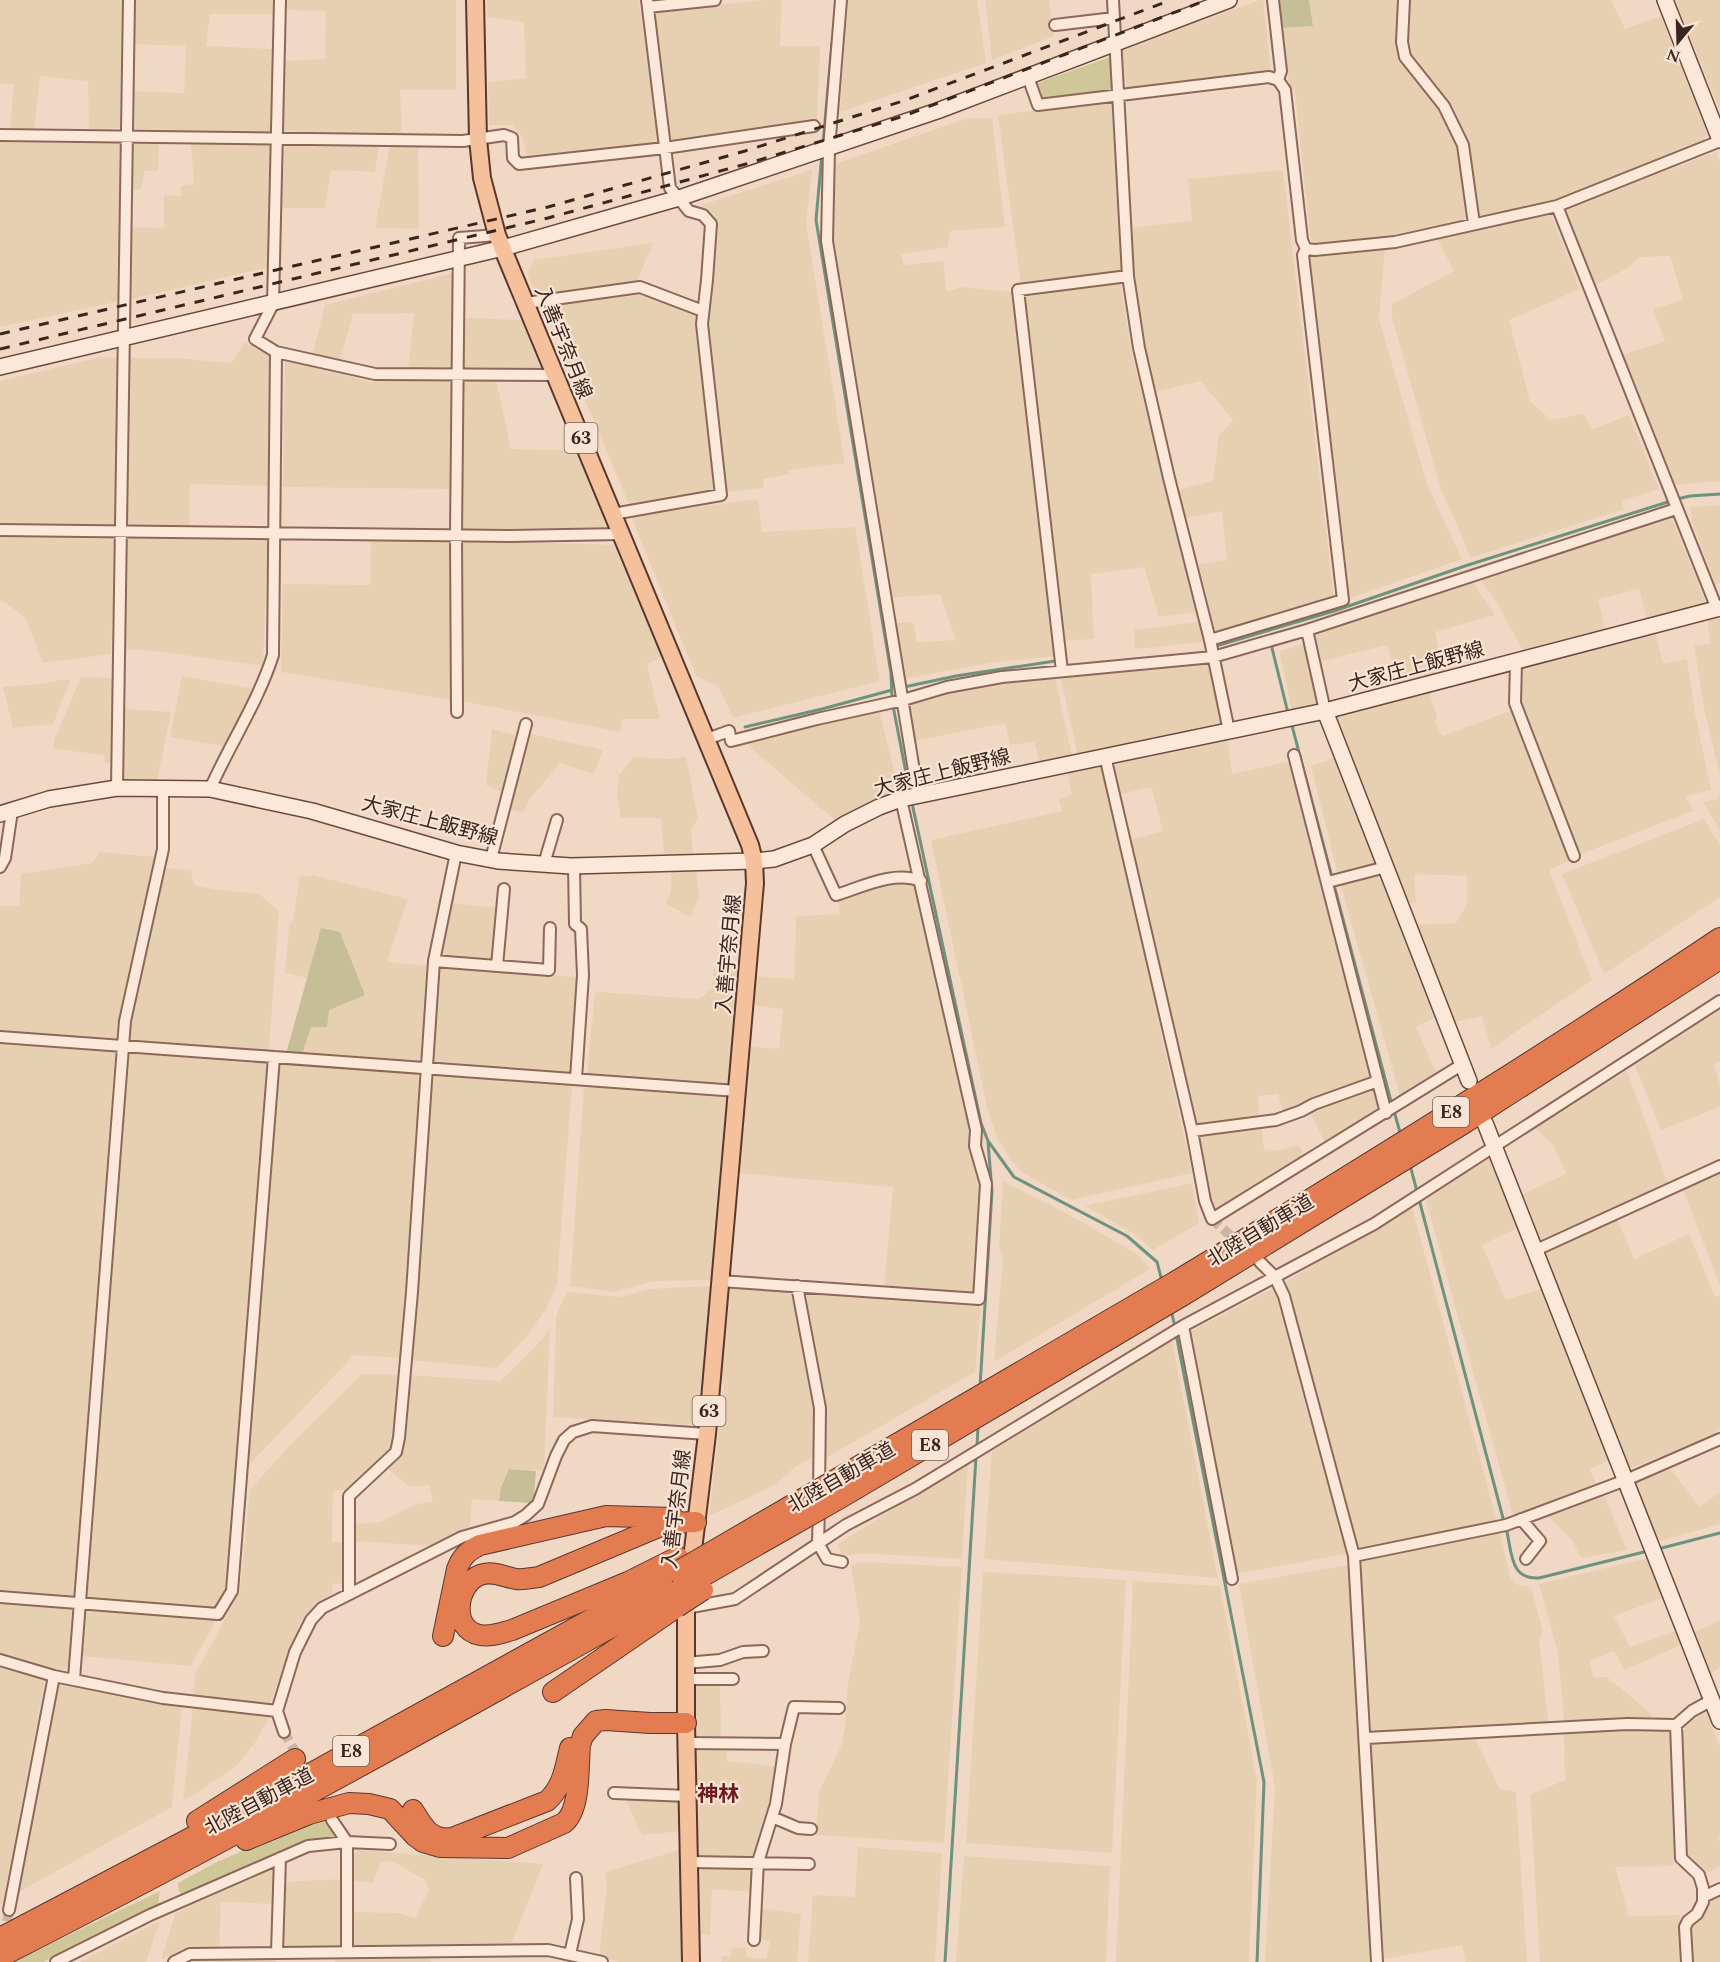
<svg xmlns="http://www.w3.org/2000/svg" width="1720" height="1962" viewBox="0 0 1720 1962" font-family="Spectral,'Noto Sans JP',serif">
<rect width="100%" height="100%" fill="#f1d8c5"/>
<path fill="#e7d0b2" d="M0 0H123L120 128 89 129 88 81 40 76 34 129 10 128 14 85 0 83Z
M133 0H274V14H210L206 46 273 49V132L134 129 133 91 184 93 186 46 133 44Z
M285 0H456V90H400L402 135 282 131 283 61 325 59 326 11 284 10Z
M486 0H639L659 144 526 155 523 138 512 125H489L488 82 526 78 524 22 487 17Z
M762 0H782L780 46H820L817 119 789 125 668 140 652 12Z
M848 0H977L986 63 840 112Z
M985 0H1049L1054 36 992 60Z
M1260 0H1263L1271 72 1127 88 1122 50Z
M1309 0H1399L1397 38 1398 55 1437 105 1460 146 1469 218 1387 236 1314 243 1310 237 1295 91 1289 84 1281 28 1313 26Z
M1408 0H1611L1625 29 1661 16 1707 133 1704 141 1547 202 1478 216 1469 146 1464 132 1446 98 1414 63 1407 45Z
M1675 0H1720V111Z
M1107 102 1112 106 1121 271 1021 285 998 115Z
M992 118 1005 227 950 231 948 247 901 254 904 265 943 261 947 292 962 287 1013 292 1057 656 995 662 904 679 894 623 913 622 917 642 956 640 940 594 889 598 831 240 832 165 965 119Z
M0 142 121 143 120 301 0 327Z
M191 143 268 144 272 146 269 267 132 299V227L164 228V195L181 196V186L194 184Z
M288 143 379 144 375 172 331 170 325 208H282L283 148Z
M132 144H159L158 171H145L141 189 132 190Z
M390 144 418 147 419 229 375 228Z
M1716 152 1720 162V481L1674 485 1622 355 1665 341 1653 309 1683 300 1670 256 1639 257 1629 267 1594 286 1565 209Z
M812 170 806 224 845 463 789 470V474L763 479 764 488 727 492 710 347 709 320 717 223 714 214 701 205Z
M1283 170 1334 598 1215 631 1199 564 1227 560 1222 511 1186 518 1178 490 1213 481 1219 435 1233 420 1201 381 1155 392 1143 339 1133 275 1131 228 1192 221 1188 179Z
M1551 214 1580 289 1509 320 1530 401 1551 420 1583 414 1593 429 1629 415 1659 489 1621 501 1624 509 1470 558 1459 529 1441 490 1392 317V304L1454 271 1437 239Z
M653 243 637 281 536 294 527 274 534 260Z
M1385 249 1379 319 1427 484 1462 559 1350 598 1309 257Z
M453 273 452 367 408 369 414 313 353 314 339 363 312 356 325 305Z
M1120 281 1132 355 1197 612 1159 617 1144 567 1091 574 1094 639 1063 641 1023 296Z
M640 295 696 314 716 492 629 504 545 306Z
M464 318 522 320 541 369H463Z
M245 342 269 355 273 363 270 486 190 484 189 526 127 525 130 358H177L231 363Z
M100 357 118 358 116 526 0 523V381Z
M285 358 371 382 453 379 451 489 283 487Z
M464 379H496L511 449 578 450 607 528 462 529Z
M758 499 762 532 855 527 880 681 733 718 718 686 696 676 631 516Z
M1720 505V583L1715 584 1692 521 1691 507Z
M1671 516 1705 601 1703 607 1647 621 1639 589 1598 599 1606 631 1524 652 1494 598 1480 579Z
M0 534 116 538 111 654 43 663 26 619 6 603 0 600Z
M127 536 268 539 263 666 163 652 125 649Z
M462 540 618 545 663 656 647 664 660 719H622L620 732 462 701Z
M371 541H451V700L281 672 283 584 370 585Z
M1473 582 1495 615 1435 632 1445 674 1399 686 1387 645 1322 661 1314 634Z
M1720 615V775L1705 713 1694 646 1711 643 1707 618Z
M1199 622 1203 642 1135 649 1134 630Z
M1655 631 1663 664 1687 659 1695 713 1711 790 1685 796 1693 811 1581 854 1521 703 1523 667Z
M1306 643 1321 705 1292 710 1279 651Z
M1209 662 1223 721 1222 727 1078 756 1060 675Z
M182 676 255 689 227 747 170 737Z
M1055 676 1072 756 1040 764 1034 742 1010 745 1005 723 914 741 910 713 911 703 958 689 1000 681Z
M81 677 114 678 113 762H104L105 755 54 749V740Z
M66 679 70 681 53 724 13 728 3 687 40 684Z
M1429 691 1437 716 1435 722 1442 736 1513 710 1571 860 1549 870 1592 980 1491 1049 1482 1016 1452 1023 1416 925 1456 923 1467 904V876L1414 874 1416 903 1406 902 1336 721 1338 715Z
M125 709 171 712 157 781H122Z
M879 710 900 794 836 821 745 743Z
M492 729 517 736 504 793 486 785Z
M530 734 603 750 594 774 560 763 530 799 523 812 509 809Z
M1228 739 1232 774 1292 761 1375 1077 1283 1112 1278 1094 1258 1096 1259 1118 1196 1128 1131 840 1163 831 1151 787 1121 794 1112 761Z
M686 756 698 818 691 830 693 855H664L661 818H621L617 795 619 775 633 757 671 759Z
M1337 757 1377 866 1338 875 1311 766Z
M1102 764 1192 1173 1071 1200 1023 1173 1009 1158 996 1135 987 1107 931 840 1062 811 1059 799 1072 794 1067 771Z
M1720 795V830L1703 802 1718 799Z
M1704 819 1720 845V897L1604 974 1562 874Z
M100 852 155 857 119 1018 118 1039 0 1031V906H19L21 874 92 863Z
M163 868 191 870 194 885 214 889 259 894 279 911 269 1051 130 1040 132 1017Z
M671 868 696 869 699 896 691 917 666 904 671 890Z
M1380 872 1436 1017 1416 1027 1436 1072 1400 1096 1340 882Z
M300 875 308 877 312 875 408 899 387 962 429 966 421 1057 417 1062 302 1055 311 1027 321 928 307 978 285 973 289 925 293 921Z
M901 880 916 882 973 1130 970 1149 982 1190 976 1295 884 1288 893 1187 736 1173 746 1046 779 1049 783 1009 750 1005 752 976 794 979 796 916 840 914 838 900Z
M451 903 497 908 493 961 439 956Z
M440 966 578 977 572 1073 432 1063Z
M714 970 740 972 736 996 729 1084 587 1075 595 993 600 992 699 999 712 988Z
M1720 1009V1062L1714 1064 1720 1085V1107L1661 1130 1635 1065Z
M0 1044 115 1052 74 1598 0 1593Z
M127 1053 268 1064 227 1590 217 1609 86 1600Z
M280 1065 417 1073 420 1082 401 1358 354 1355 247 1467Z
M1627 1071 1668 1184 1539 1240 1523 1194 1566 1174 1553 1145 1535 1128Z
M433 1074 572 1085 557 1283 547 1308 526 1337 497 1368 409 1360 429 1081Z
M584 1085 729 1097 713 1280 653 1281 614 1292 570 1286Z
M1375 1086 1380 1109 1325 1142 1309 1111Z
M1261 1127 1264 1149 1275 1151 1299 1145 1304 1156 1217 1209 1209 1200 1197 1137Z
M1491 1158 1519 1227 1482 1245 1506 1300 1543 1288 1610 1460 1590 1469 1596 1484 1513 1516 1425 1197Z
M1720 1172V1286L1683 1189Z
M1003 1181 1066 1213 1139 1255 1150 1269 994 1362 1003 1258 999 1250Z
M1192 1183 1199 1223 1153 1250 1134 1234 1085 1206Z
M1412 1207 1497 1522 1357 1550 1285 1282Z
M1617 1219 1634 1259 1689 1234 1715 1297 1720 1296V1430L1706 1438 1628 1469 1545 1252Z
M725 1284 791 1289 813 1405V1457L795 1467 775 1485 709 1516 724 1384 717 1382Z
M711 1286 700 1414 697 1420 689 1425 553 1417 556 1316 567 1292 620 1297 650 1289Z
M1274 1288 1346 1554 1235 1574 1189 1332Z
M803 1289 981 1302 975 1372 824 1459 825 1411Z
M550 1328 544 1470 509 1469 501 1487 499 1501 472 1499 470 1526 429 1546 355 1541 356 1524 381 1522 413 1505 433 1501 429 1485 410 1487 388 1469 399 1456 403 1446 408 1375 501 1381 539 1343Z
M1172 1341 1218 1578 984 1559 992 1451Z
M362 1374 399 1375 394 1442 392 1450 369 1468 347 1490 333 1491 332 1542H344L343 1584 333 1583 332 1593 301 1621 269 1706 193 1699 195 1675 240 1591 250 1490 291 1444Z
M968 1461 962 1559 860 1553 843 1557 838 1544Z
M1670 1468 1700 1507 1720 1492V1524L1656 1542 1634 1482Z
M1604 1495 1627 1550 1581 1558 1572 1540 1546 1514Z
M1500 1532 1510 1578 1518 1585 1531 1587 1543 1632 1539 1639 1548 1721 1371 1732 1361 1560Z
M1647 1558 1662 1598 1614 1616 1630 1647 1675 1631 1681 1645 1625 1670 1614 1651 1589 1661 1594 1677H1607L1653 1715 1648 1719 1564 1721 1558 1653 1539 1584Z
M861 1562 962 1567 944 1843 816 1835 819 1792 841 1746 845 1728 848 1682 860 1623 851 1565Z
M1348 1565 1371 1962H1265L1275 1787 1239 1584Z
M983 1572 1126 1580 1112 1853 966 1843Z
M1133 1581 1220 1586 1257 1780 1249 1962H1116Z
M0 1600 75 1607 71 1665 58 1673 0 1656Z
M85 1609 217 1618 191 1666 81 1656Z
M1720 1620V1667L1708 1675 1690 1634Z
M0 1665 45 1679 3 1903 0 1904Z
M720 1680 721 1739H695L694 1681Z
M61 1682 182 1706 172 1807 17 1893 56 1686Z
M193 1707 270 1715 256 1741 238 1765 183 1802Z
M1706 1712 1720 1747V1837L1718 1838 1720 1842V1866L1705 1874 1687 1853 1683 1733 1687 1725Z
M1664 1729 1670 1733 1676 1855 1673 1866 1615 1867 1629 1916 1680 1915 1681 1962H1540L1530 1795 1565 1780 1564 1733Z
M1475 1738 1500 1789 1516 1792 1527 1962H1466L1462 1945 1384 1959 1371 1743Z
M726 1745 727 1761 775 1766 767 1817 755 1859 697 1858 695 1746Z
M626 1797 682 1801 683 1831 642 1835 628 1804Z
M858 1847 942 1853 935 1962H808L813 1895 855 1897Z
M683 1849 685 1962H619L599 1956 607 1885 605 1872Z
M358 1850 543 1864 511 1945 352 1946 350 1912 399 1913 415 1918 429 1890 425 1880 394 1862 381 1861 373 1883 351 1881 352 1856Z
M964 1856 1110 1866 1106 1962H956Z
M273 1866 277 1873 275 1904 221 1902 219 1948H188L163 1959 162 1956 175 1914Z
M698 1866 755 1867 753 1892 712 1889 710 1935 698 1934Z
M343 1879 342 1947 282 1948 283 1882Z
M1720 1896V1962H1693L1692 1925 1705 1913 1712 1899Z
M761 1908 801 1914 797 1962H722L721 1956 731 1957 732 1947 746 1948V1957L766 1959 770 1941 758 1939Z
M160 1921 146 1962H80Z
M431 1955V1962H335V1956Z
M190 1959H276V1962H184Z"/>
<path fill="#d0c798" d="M1110 57 1111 88 1108 91 1040 100 1035 84Z
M326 1815 337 1834 334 1839 301 1842 185 1895 179 1892 178 1883 217 1862Z
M160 1891 158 1906 43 1962H13Z"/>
<path fill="#c5be97" d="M1279 0H1309L1313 26 1281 28Z
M321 928 340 932 365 995 329 1010 327 1027H311L302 1055 286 1054Z
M509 1469 536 1471 534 1496 530 1503 499 1501 501 1487Z"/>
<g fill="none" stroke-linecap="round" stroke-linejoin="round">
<path stroke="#6d937f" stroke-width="3" d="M823 144 832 43
M822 154 816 220 891 673 892 699
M1677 499 1690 496 1720 494
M1271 644 1288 713
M1216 646 1334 611 1468 565 1671 501
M904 687 956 676 1055 661
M893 706 910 793
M1291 722 1392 1105
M745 727 822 709 892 690
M912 803 981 1123 988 1141 1014 1177 1127 1236 1157 1262 1162 1281
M1394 1111 1401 1136
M1410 1165 1504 1522
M1171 1310 1175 1327
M1176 1334 1264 1782 1257 1962
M980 1387 992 1191 988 1142
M977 1447 978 1427
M1506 1528C1512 1550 1509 1580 1539 1578L1648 1551
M1658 1549 1720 1533
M945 1962 976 1457"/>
<path stroke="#cdb4a4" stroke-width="10" stroke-dasharray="10 5" stroke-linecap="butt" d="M1212 1219 1241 1245
M284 1732 310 1779
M5 1936 9 1910"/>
<g stroke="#8d675a" stroke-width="14">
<path id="street" d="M841 0 829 149 827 241 918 795
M1113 0 1128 276 1139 348 1169 478 1210 640 1229 731
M1273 0 1281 71 1278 80
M1404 0 1402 42 1405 57 1444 106 1463 145 1474 224
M648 7 715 0
M1055 25 1114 18
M1028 77 1038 105 1269 77 1278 80 1285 90 1302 240 1306 249 1303 255 1343 600 1210 640
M0 135 463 141 504 135 512 138 513 158 519 164 665 148 814 126
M1557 206 1717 609
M1306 249 1315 250 1395 242 1557 206 1720 141
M526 303 640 287 703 311
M276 352 375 374 554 375
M613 514 721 495 702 324 707 280 711 224 703 215 689 211 670 188 647 0
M0 530 509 536 622 534
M1307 630 1676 509
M1516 662 1515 703 1574 856
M1062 671 1018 290 1128 276
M457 712 456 535 459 238 497 235
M707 739 729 731 731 741 817 719 903 700 947 687 1002 677 1213 657 1307 630 1325 711
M1294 755 1386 1113
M1105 756 1192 1131 1205 1201 1212 1219 1463 1064
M117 788 129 0
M210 789C230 744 258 702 273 655L276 352 255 339 273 304 280 0
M813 845 836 895C862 887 894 870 921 881
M491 859 526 724
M544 864 557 820
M574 866 575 924 581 929 583 975 576 1079
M0 867 5 858 12 811
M1328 882 1386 867
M434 961 549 970 550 928
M497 966 504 889
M0 1037 737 1091
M1192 1131 1276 1120 1301 1111 1314 1104 1378 1081
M1536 1250 1720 1166
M1260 1262 1275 1277 1284 1296 1354 1556 1377 1962
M720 1281 979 1299 986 1184 975 1146 976 1130 901 799
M797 1286 820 1408 819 1492
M1183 1326 1232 1579
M819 1508 818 1543 827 1559 842 1562
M1521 1519 1540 1541 1526 1559
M1354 1556 1506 1525 1626 1480 1720 1439
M349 1593V1496L396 1452 399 1438 412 1292 434 961 456 853
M0 1597 218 1614 232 1591 274 1057
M686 1608 735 1599 846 1525 915 1489 1183 1326 1374 1224 1720 1001
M0 1660 54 1676 163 1698 277 1711
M685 1663 720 1660 743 1652 763 1651
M74 1679 125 1021 163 849V787
M685 1679H733
M284 1732 277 1711 295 1652 311 1620 322 1608 462 1537 515 1522 526 1515 538 1504 556 1456 564 1440 573 1432 592 1426 707 1434
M1366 1738 1627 1724 1676 1725
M687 1743 785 1744 776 1804 758 1862 754 1940
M785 1744 794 1707 839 1708
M614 1793 688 1796
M772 1817 798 1828 811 1829
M332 1820 347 1842V1952
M690 1862 809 1864
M1703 1897 1720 1889
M9 1910 54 1676
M277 1952 280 1858
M570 1954 578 1919 576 1878
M56 1962 150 1915 308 1846 347 1842 390 1844
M174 1962 190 1954 548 1950 602 1962
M1687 1962 1685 1927 1688 1921 1697 1914 1703 1902V1888L1699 1875 1681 1858 1676 1725 1692 1711 1712 1700"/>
</g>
<g stroke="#6f483d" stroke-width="18">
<path id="secondary" d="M1665 0 1720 140
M0 367 503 248 679 198 937 111 1229 0
M1325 711 1469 1081
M0 814 49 799 117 788 210 789 312 811 456 853 498 861 571 866 754 861 774 859 813 845 845 824 879 807 901 799 1325 711 1720 608
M1485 1123 1720 1721"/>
</g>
<g stroke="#5b372e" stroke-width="20">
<path id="primary" d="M475 0 478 139 482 178 497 235 750 845 754 861 755 883 707 1434 686 1608V1723L691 1962"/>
</g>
<g stroke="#5b372e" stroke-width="22">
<path id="highway" d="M1178 1280C1361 1169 1542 1057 1720 938
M1182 1296 1463 1124 1720 959
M678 1557 628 1582 512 1630C501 1633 491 1637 480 1635 450 1629 456 1584 480 1575 492 1570 504 1577 516 1579 524 1580 531 1578 539 1577L668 1523 696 1522
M443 1636 457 1569C462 1556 468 1551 480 1545L606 1516 674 1518
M553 1692 677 1607
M413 1810C423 1826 430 1841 452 1838L547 1801C563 1787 565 1768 570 1748
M197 1821 295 1759
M246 1840 309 1814 349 1803 369 1804 390 1809 415 1836 423 1842 440 1847 508 1848 564 1823C581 1809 578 1766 580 1745L583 1736 596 1721 606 1720 650 1723H686
M0 1938 255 1804 677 1572
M0 1957C229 1841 453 1715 677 1591"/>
</g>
<use href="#street" stroke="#fbe8d9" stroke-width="10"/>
<use href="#secondary" stroke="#fbe8d9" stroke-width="15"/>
<use href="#primary" stroke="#f5c19c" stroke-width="16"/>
<use href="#highway" stroke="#e47c52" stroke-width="20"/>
<path stroke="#3c251e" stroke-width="3" stroke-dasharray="10 10" stroke-linecap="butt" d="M0 334 548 207 745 151 903 101 1171 0
M0 349 548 218 746 164 904 116 1207 0"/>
<g stroke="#5b372e" stroke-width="22" stroke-linecap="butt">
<path id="highway-bridge" d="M677 1572 1178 1280
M677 1591 842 1497 1182 1296
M677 1607 703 1590"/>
</g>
<use href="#highway-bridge" stroke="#e47c52" stroke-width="20"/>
</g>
<g text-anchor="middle" stroke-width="4.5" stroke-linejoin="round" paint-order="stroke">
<g fill="#f8e4d5" stroke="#745e55" stroke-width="1.5">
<rect x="564.5" y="423" width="33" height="30" rx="4.5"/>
<rect x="1433" y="1097" width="36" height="30" rx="4.5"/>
<rect x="692.5" y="1396" width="33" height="30" rx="4.5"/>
<rect x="912" y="1430" width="36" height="30" rx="4.5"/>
<rect x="333" y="1736" width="36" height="30" rx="4.5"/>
</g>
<g font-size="18" font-weight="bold" fill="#3c251e">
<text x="581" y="444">63</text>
<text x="1451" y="1118">E8</text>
<text x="709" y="1417">63</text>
<text x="930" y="1451">E8</text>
<text x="351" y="1757">E8</text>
</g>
<g font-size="20" fill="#3c251e" stroke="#f8e4d5">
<text transform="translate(564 342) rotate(68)" y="7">入善宇奈月線</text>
<text transform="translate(1416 666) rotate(-15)" y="7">大家庄上飯野線</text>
<text transform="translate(942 772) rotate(-14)" y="7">大家庄上飯野線</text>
<text transform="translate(430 820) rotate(15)" y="7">大家庄上飯野線</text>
<text transform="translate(728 954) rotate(-85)" y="7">入善宇奈月線</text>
<text transform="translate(1260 1230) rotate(-31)" y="7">北陸自動車道</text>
<text transform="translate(841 1477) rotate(-30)" y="7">北陸自動車道</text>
<text transform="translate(676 1509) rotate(-83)" y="7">入善宇奈月線</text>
<text transform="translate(259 1801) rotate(-28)" y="7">北陸自動車道</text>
</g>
<g font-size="21" font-weight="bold" fill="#6c1b20" stroke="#f8e4d5">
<text x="718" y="1801">神林</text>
</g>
</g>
<g transform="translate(1678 42) rotate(199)" stroke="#f8e4d5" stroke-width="4.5" paint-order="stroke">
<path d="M0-4.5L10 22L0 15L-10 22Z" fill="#3c251e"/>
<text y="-9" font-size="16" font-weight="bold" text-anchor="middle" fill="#3c251e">N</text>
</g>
</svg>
